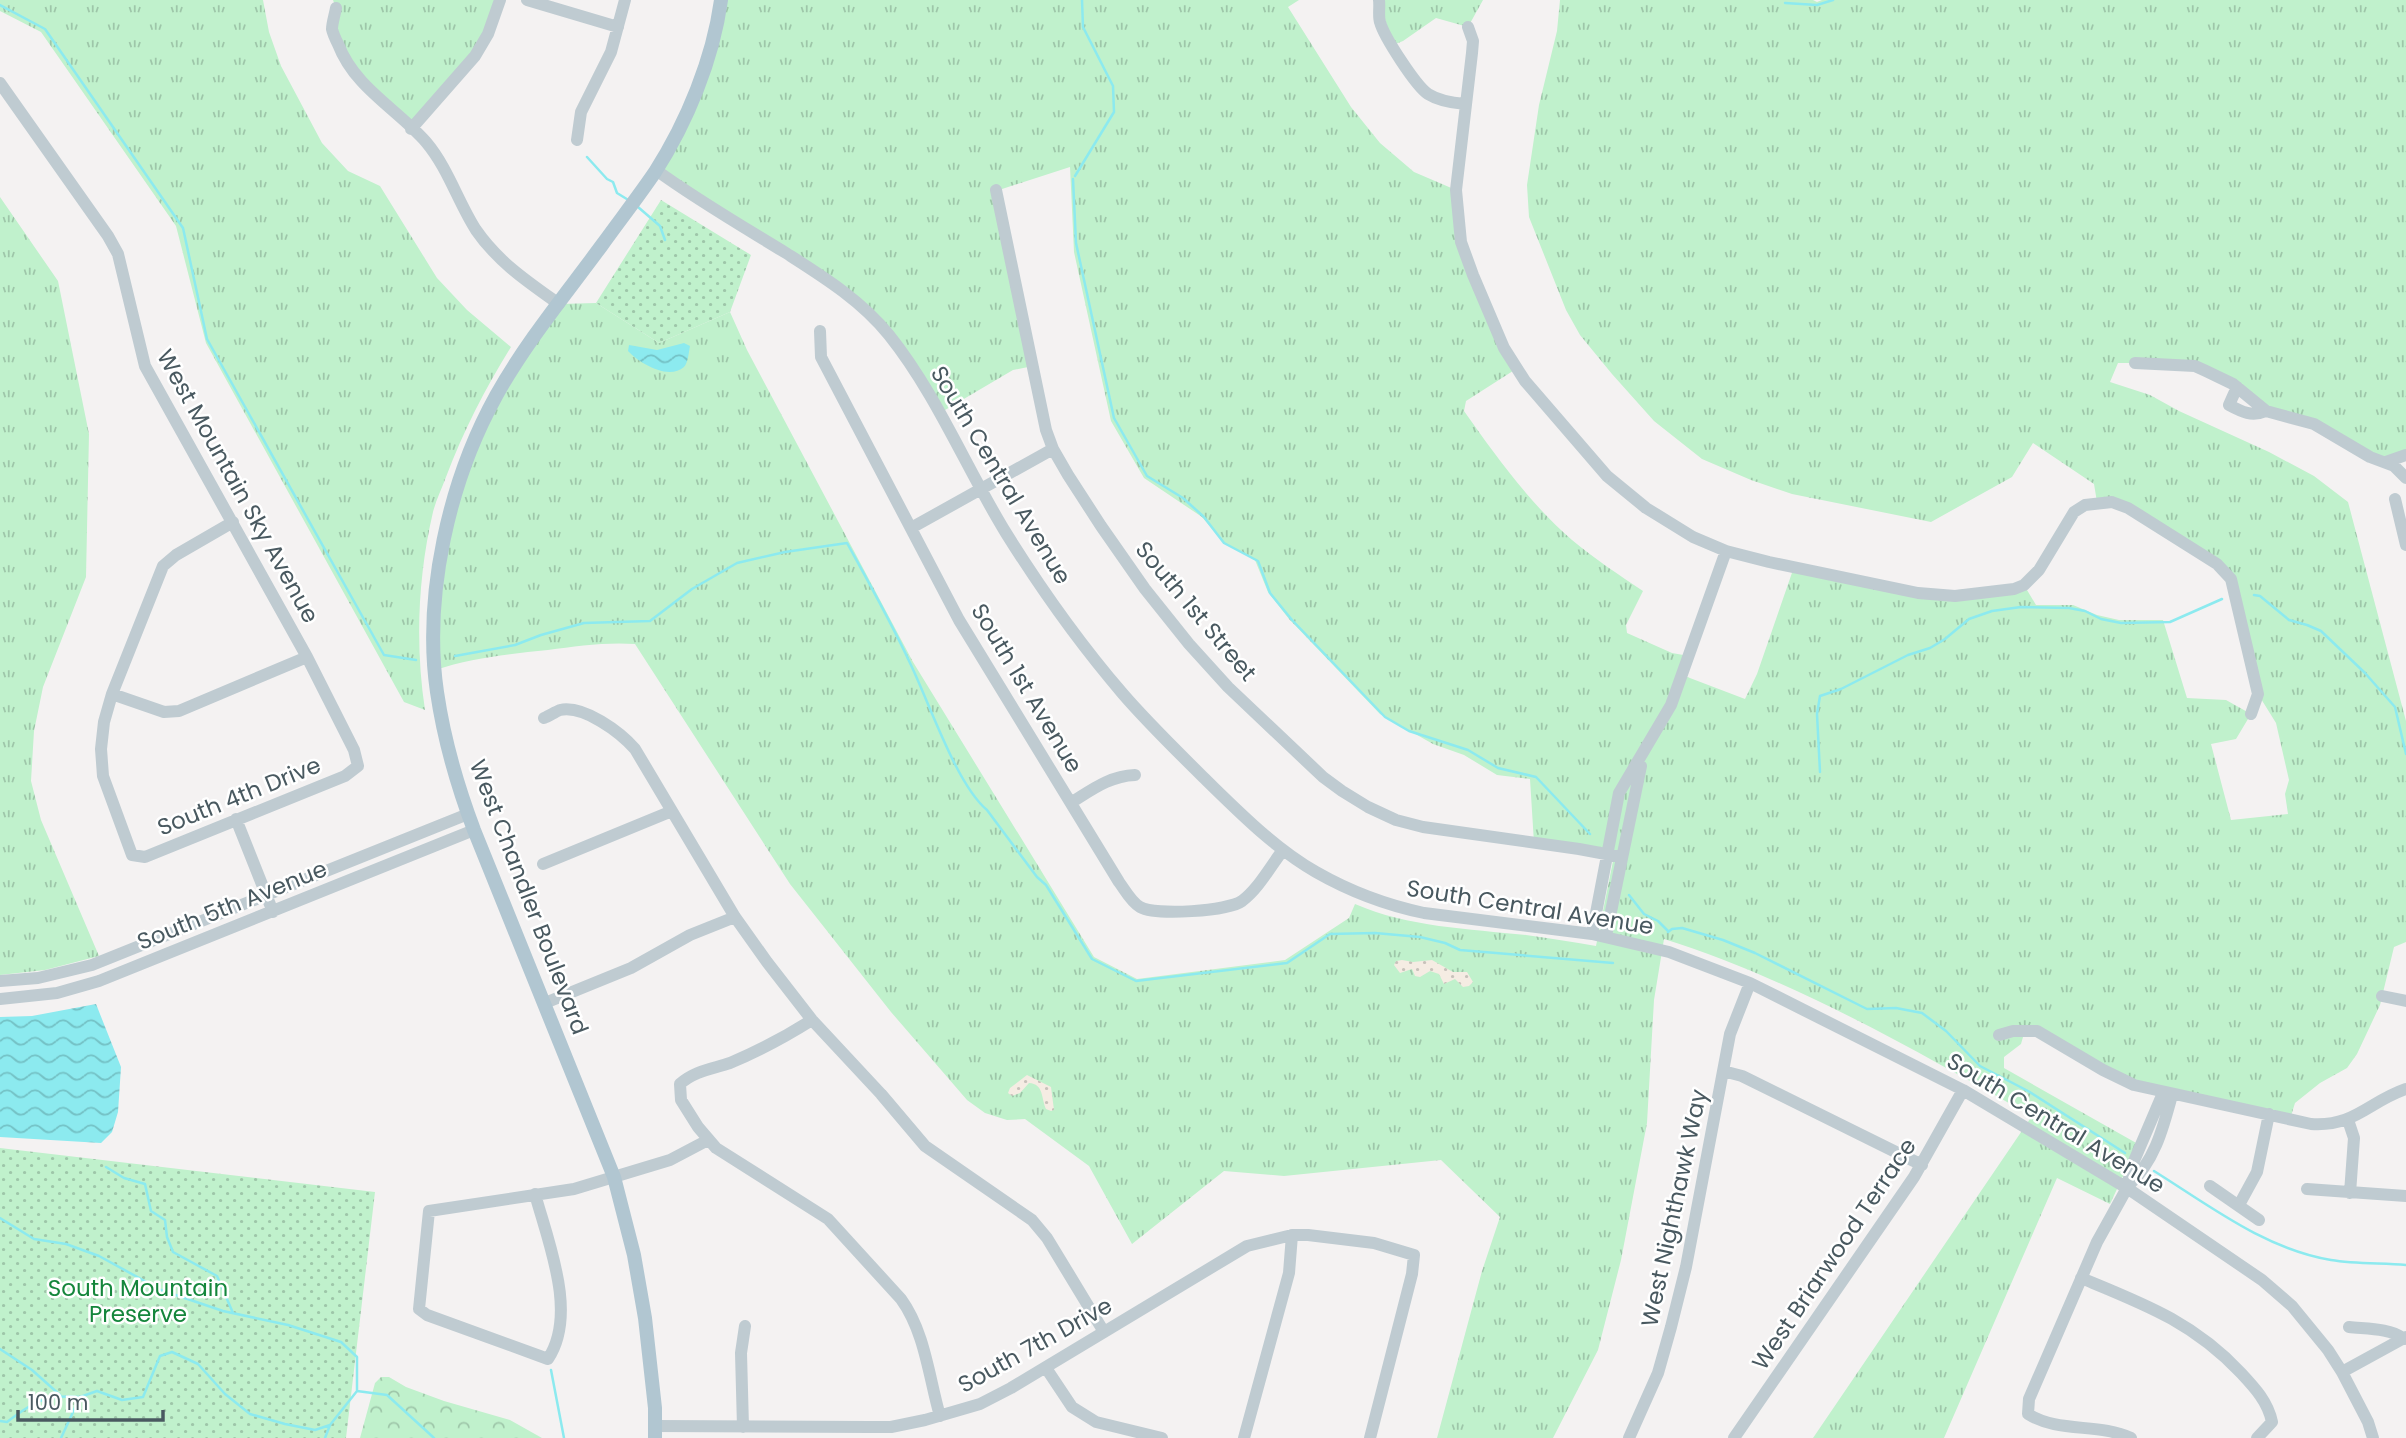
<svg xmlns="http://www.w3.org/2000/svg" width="2406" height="1438" viewBox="0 0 2406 1438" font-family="Poppins,sans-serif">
<defs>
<pattern id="grass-tufts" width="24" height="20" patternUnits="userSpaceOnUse" patternTransform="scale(1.75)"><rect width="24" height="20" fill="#c0f1cc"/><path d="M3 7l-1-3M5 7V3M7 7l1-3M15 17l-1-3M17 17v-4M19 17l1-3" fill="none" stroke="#9ec6a9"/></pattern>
<pattern id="forest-crowns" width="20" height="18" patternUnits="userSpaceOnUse" patternTransform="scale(1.75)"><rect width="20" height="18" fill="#c0f1cc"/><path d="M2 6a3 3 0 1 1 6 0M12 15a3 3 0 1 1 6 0" fill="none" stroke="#9ec6a9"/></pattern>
<pattern id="sand-dots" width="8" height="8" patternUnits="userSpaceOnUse" patternTransform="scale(1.75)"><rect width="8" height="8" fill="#f5ece3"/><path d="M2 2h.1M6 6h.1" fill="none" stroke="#c8c2bb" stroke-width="1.8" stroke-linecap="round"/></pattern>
<pattern id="park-dots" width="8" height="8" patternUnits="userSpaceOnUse" patternTransform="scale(1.75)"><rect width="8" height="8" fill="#c0f1cc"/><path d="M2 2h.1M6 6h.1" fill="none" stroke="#9ec6a9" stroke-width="1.8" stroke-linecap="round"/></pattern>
<pattern id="water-waves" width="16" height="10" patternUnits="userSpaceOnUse" patternTransform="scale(1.75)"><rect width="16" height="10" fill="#8ceaef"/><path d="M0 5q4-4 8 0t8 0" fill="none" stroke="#74c1c5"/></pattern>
</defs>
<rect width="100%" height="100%" fill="#f4f2f2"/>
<path fill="url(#grass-tufts)" d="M0 0H263L269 32 281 66 322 143 348 171 380 186 437 278 467 310 511 347C485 389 464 430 446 477 442 488 436 500 433 512 418 576 415 645 425 710L404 702 206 343 176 226 41 32 0 11Z
M333 0H500L488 34 411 129 371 93 332 29 336 8Z
M721 0H1299L1288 7 1351 107 1380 143 1414 172 1456 190 1461 242 1516 369 1466 401 1464 411C1495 455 1532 506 1572 540 1595 559 1619 575 1643 591L1626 625 1627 633 1672 653 1689 656 1682 675 1745 699 1757 674 1794 567 1918 593 2024 585 2036 605H2073L2097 615 2119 620H2163L2187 698 2226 700 2251 714 2236 739 2211 744 2231 820 2288 814 2285 794 2289 780 2276 723 2258 694 2231 579 2128 508 2097 502 2094 484 2033 443 2012 477 1931 522 1792 494 1751 480 1702 459 1654 421 1612 374 1580 335 1566 310 1529 217 1527 185 1539 105 1557 31 1560 0H1813L1817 2 1822 0H2406V450L2388 456 2370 457 2314 424 2266 411 2206 371 2135 363H2118L2110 382 2150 395 2179 411 2269 452 2314 476 2348 502 2406 721V942L2394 947 2380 1005 2357 1054 2347 1068 2320 1083 2295 1103 2290 1119 2163 1093 2025 1030 2021 1044 2004 1057V1068L2138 1144 2110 1204 2057 1178 1944 1438H1813L2032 1116C1913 1049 1794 980 1664 939L1654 1000 1647 1123 1621 1260 1598 1350 1553 1438H1437L1482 1271 1500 1217 1441 1160 1284 1176 1224 1171 1132 1244 1089 1166 1025 1119 1007 1120 985 1113 967 1100 891 1012 790 884 635 644C606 642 577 646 548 650 509 654 472 658 435 670L436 592 468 454 559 304 596 303 659 343 730 312 747 350 913 662 1094 957 1137 979 1285 960 1349 918 1355 904C1408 927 1469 929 1526 935 1549 938 1573 942 1596 946L1614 856 1534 843 1530 779 1497 775 1464 755 1433 744 1380 714 1289 619 1268 592 1255 560 1223 542 1202 517 1144 478 1111 421 1074 252 1070 167 996 191 1033 366 1013 370 940 413 870 315 656 170 675 135Z
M1379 0H1483L1468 27 1436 18 1403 41 1393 45Z
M0 197 58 281 89 434 86 577 43 687 34 731 31 781 41 820 99 956 45 970 0 975Z"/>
<path fill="url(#forest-crowns)" d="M381 1377H389L406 1387 444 1401 510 1420 542 1438H360L375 1383Z"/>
<path fill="url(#sand-dots)" d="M1402 960 1413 962 1432 960 1453 972H1467L1473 982 1469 986 1463 987 1455 979 1444 984 1439 974 1430 971 1420 977 1415 976 1412 969 1400 973 1394 965 1396 961Z
M1027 1075 1051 1087 1054 1110 1051 1111 1046 1109C1041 1098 1044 1084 1029 1083L1020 1093 1012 1096 1008 1093 1010 1088Z"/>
<path fill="url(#park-dots)" d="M661 200 751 255 730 312 659 343 596 303Z
M0 1148 375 1192 346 1438H0Z"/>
<path fill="url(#water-waves)" d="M684 343 690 346C689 351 688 363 684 367 668 381 638 362 628 351L629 345 657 350Z
M96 1004 121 1067 118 1112 112 1132 101 1143 0 1137V1017L32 1016Z"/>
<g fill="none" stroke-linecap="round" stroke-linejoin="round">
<path stroke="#8ceaef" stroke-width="2.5" d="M1785 3 1817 5 1833 0
M0 5 45 29 183 228 207 339 384 655 416 660
M587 157 607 179 613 182 617 193 630 201
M1075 176 1114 112 1113 86 1083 27 1082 0
M1073 179 1076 243 1114 418 1147 476 1183 498 1204 517 1224 543 1258 561 1270 593 1292 620 1385 717 1409 731 1468 750 1498 768 1536 777 1590 834
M638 207 660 226 665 240
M2254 595 2260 596 2289 620 2307 625 2321 631 2365 673 2395 707 2406 754
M455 656 515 645 541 635 584 623 650 621 692 589 737 563 785 552 847 543C869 583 891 622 910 663 929 702 956 784 987 810L1037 877 1046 885 1092 959 1136 981 1287 963 1330 934 1375 933 1420 937 1445 943 1460 950 1613 963
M1820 772 1817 714 1820 696 1841 689 1908 655 1930 648 1945 639 1969 619 1992 611 2021 607 2069 608 2085 611 2101 619 2121 623 2170 622 2222 599
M1629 895 1644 914 1658 921 1668 931
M1668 932 1672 929 1682 928 1723 940 1755 953 1867 1009 1896 1008 1922 1013 1946 1031 1980 1066 2028 1091 2125 1153
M106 1167 124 1178 145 1184 151 1211 165 1220 167 1237 173 1252 217 1276 233 1313
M2154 1171C2210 1206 2265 1249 2331 1260 2355 1264 2381 1263 2406 1265
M0 1218 34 1239 66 1244 99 1256 161 1290 223 1311 288 1325 341 1342 357 1357V1391L387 1395 434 1438
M0 1349 32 1370 60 1395
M551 1370 564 1438
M0 1421 7 1422C33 1402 46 1394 80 1397
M61 1438 80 1397 97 1391 122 1400 143 1397 160 1356 172 1352 198 1364 225 1394 250 1414 285 1424 315 1430 330 1425 357 1391
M325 1438 330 1425"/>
<path stroke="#bfcbd1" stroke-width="12" d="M527 0 618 27
M1379 0C1380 7 1378 16 1380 22 1384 37 1416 86 1428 94 1439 101 1453 103 1465 104
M336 8C335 14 332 23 332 29 333 34 336 40 338 44 355 88 396 108 426 142 448 168 458 202 476 230 498 262 528 282 559 304
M1468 27 1473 41 1472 53 1456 190 1461 242 1473 275 1504 348 1525 381 1607 476 1646 508 1693 537 1726 551 1769 562 1918 593 1955 596 2014 589 2024 585 2039 570 2074 512 2085 505 2112 502 2128 508 2217 564 2231 579 2258 694 2251 714
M0 83 108 236 118 254 145 366 307 657 354 750 358 766 345 776 145 857 132 855 103 776 101 749 104 722 112 694 163 566 176 555 233 522
M411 129 475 56 488 34 500 0
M577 140 581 112 611 52 625 0
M656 170C697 200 742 226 786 253 822 276 861 300 889 335 937 395 966 468 1006 533 1041 589 1080 644 1123 694 1148 723 1176 750 1203 777 1238 811 1274 848 1316 872 1351 892 1386 905 1424 913L1592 934 1669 952 1750 983 1963 1090 2127 1188 2262 1280 2292 1306 2328 1350 2342 1372 2368 1422 2373 1438
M996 190 1046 430 1053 449 1068 475 1101 526 1145 589 1189 644 1228 687 1323 777 1342 791 1368 807 1396 820 1423 827 1579 849 1622 857
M820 331 821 357 959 620 1119 882C1125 890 1131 902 1140 907 1156 916 1228 911 1242 901 1259 888 1270 867 1283 850
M2135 363 2195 366 2206 371 2233 384 2266 411 2314 424 2370 457 2394 466 2406 478
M2237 387 2229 405C2242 412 2252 417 2266 411
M2386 462 2406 455
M2395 499 2406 545
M911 528 1053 449
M112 694 164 712 179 711 307 657
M544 718C549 716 555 712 560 710 584 705 620 732 635 749L735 917 767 962 812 1020 881 1094 925 1146 1032 1220 1047 1238 1104 1332
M1072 802C1093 789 1110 776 1135 775
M236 819 273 912
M543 864 672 811
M1592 934 1619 793 1671 705 1726 551
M1606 936 1641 766
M0 981 38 978 92 965 468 814
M2382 996 2406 1001
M0 999 57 993 99 981 474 830
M545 1003 631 968 690 935 735 917
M812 1020C785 1037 759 1051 730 1063 712 1069 694 1071 680 1084L681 1100 698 1127 716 1148 828 1219 901 1299C925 1332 929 1378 940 1416
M1999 1035 2013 1031H2037L2103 1070 2134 1085 2311 1124C2355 1127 2368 1102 2406 1089
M1723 1071 1742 1076 1922 1165
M2348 1120 2354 1138 2350 1193
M2210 1186 2259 1220
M2127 1187C2154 1163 2163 1129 2172 1095
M2307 1189 2406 1196
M535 1194C548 1242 578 1314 548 1359L427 1315 419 1309 429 1211 574 1189 670 1160 708 1140
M2239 1205 2257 1172 2269 1114
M2081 1278C2144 1304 2193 1322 2241 1373 2255 1388 2268 1402 2272 1422L2257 1438
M2349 1327C2366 1329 2390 1328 2404 1339
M1046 1368 1072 1407 1096 1422 1162 1438
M2342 1372 2406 1337
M655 1426 870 1427H891L925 1420 980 1404 1011 1388 1247 1246 1292 1235H1308L1374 1243 1414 1255 1412 1274 1370 1438
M743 1427 741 1353 745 1326
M1244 1438 1289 1273 1292 1235
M1629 1438 1658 1373 1671 1327 1686 1267 1730 1034 1750 983
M1734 1438 1914 1177 1963 1090
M2131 1438C2099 1423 2058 1433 2028 1414L2029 1399 2097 1242 2127 1188 2131 1168 2163 1093"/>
<path stroke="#b1c6d1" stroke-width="14" d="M655 1438V1408L645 1318 634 1255 614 1177 474 830C457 785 444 740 437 692 423 596 449 481 496 396 526 342 566 294 602 245 620 220 638 197 655 172 687 122 713 59 721 0"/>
</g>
<g text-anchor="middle" stroke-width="5" stroke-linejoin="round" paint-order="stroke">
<g font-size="23" fill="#495960" stroke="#fff">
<text transform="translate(1001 475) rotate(59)" y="8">South Central Avenue</text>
<text transform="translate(238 486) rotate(61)" y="8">West Mountain Sky Avenue</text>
<text transform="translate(1196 611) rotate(50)" y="8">South 1st Street</text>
<text transform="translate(1027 688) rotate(59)" y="8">South 1st Avenue</text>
<text transform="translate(239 796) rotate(-22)" y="8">South 4th Drive</text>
<text transform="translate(529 897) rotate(69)" y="8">West Chandler Boulevard</text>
<text transform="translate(232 905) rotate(-22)" y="8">South 5th Avenue</text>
<text transform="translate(1530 907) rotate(9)" y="8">South Central Avenue</text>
<text transform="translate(2056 1123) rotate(31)" y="8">South Central Avenue</text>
<text transform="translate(1674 1208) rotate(-78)" y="8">West Nighthawk Way</text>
<text transform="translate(1834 1254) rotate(-56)" y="8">West Briarwood Terrace</text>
<text transform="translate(1035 1345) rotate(-29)" y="8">South 7th Drive</text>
</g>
<g font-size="23" fill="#15863c" stroke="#fff">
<text x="138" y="1296">South Mountain<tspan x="138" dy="26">Preserve</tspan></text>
</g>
</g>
<path d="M18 1410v10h145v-10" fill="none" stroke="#495960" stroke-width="3.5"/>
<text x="28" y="1410" font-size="21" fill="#495960" stroke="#ffffff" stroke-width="5" paint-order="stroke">100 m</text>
</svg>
